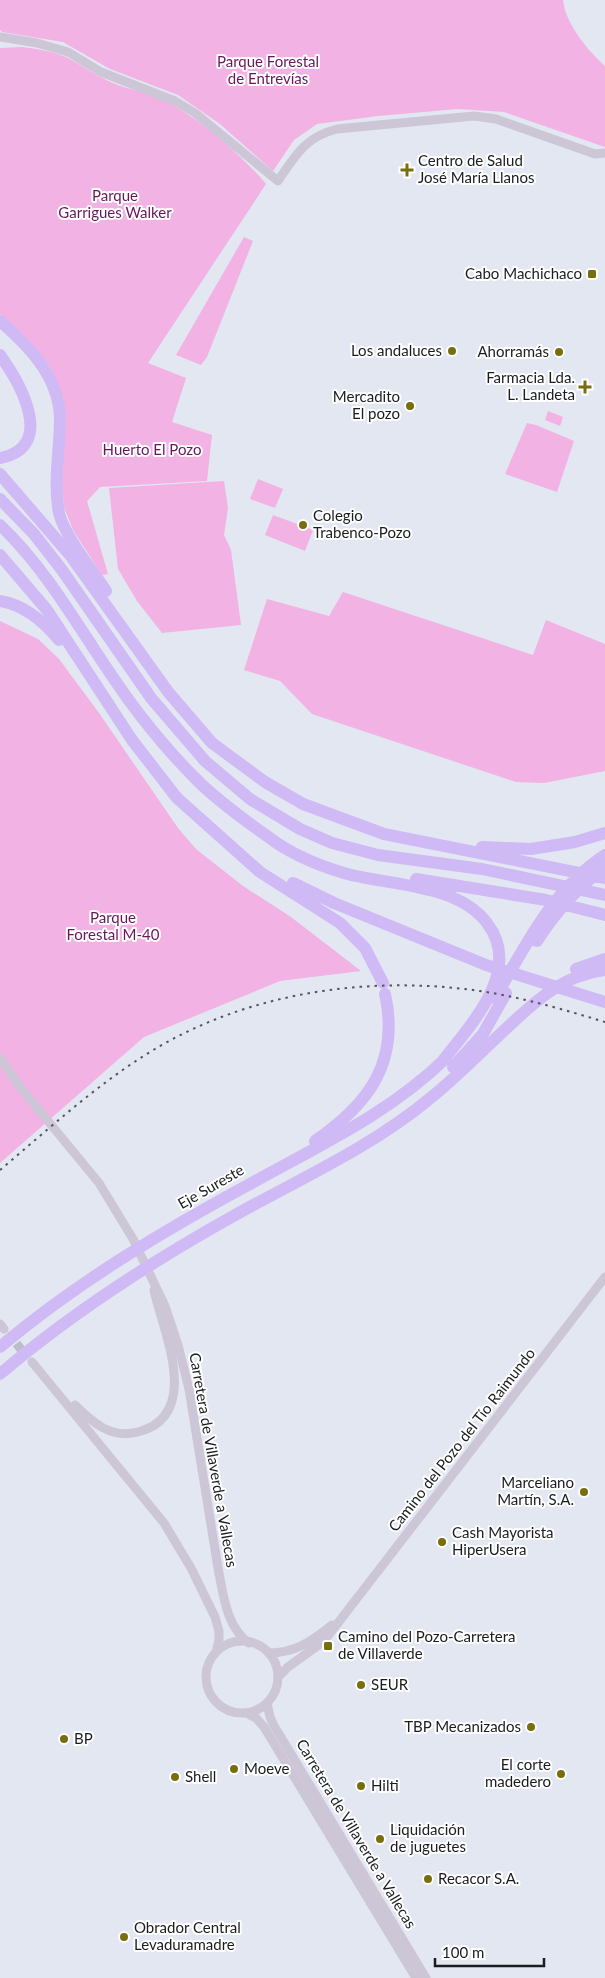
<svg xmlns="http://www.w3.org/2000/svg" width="605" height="1978" viewBox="0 0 605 1978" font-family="Lato,sans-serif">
<rect width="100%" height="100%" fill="#e2e7f2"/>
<path fill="#f2b2e3" d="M0 0H563C565 23 588 51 605 66V147L504 112 458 109 378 116 317 124 294 140 273 171 220 124 178 95 110 69 63 42 2 32 0 30Z
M22 47C37 49 52 51 66 57 82 65 96 76 113 83 128 90 145 91 160 98 194 114 242 155 266 184L148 363 186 378 172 422 212 435 207 481 100 487 87 501 108 574 102 575 73 530 64 507 62 484V395L51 368 30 342 0 314V48Z
M244 237 253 241 207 357 201 365 176 355Z
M548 411 563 417 560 426 545 420Z
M527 423 536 425 574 441 557 492 505 474Z
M258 479 283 489 275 508 250 499Z
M224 481 228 508 224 535 231 550 241 625 162 633 137 601 118 569 109 488Z
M273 515 313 530 305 551 265 535Z
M343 592 533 655 546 620 605 644V771L544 783 516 782 312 714 280 681 244 670 267 599 329 616Z
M0 621 38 639 59 659 99 713 178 828 196 849 243 886 291 917 361 971 280 981 144 1037 0 1163Z"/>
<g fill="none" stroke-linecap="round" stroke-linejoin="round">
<path stroke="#babec8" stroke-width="9" stroke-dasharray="9 4.5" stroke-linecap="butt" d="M8 1333 28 1358"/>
<path stroke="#cdc6d6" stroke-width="9" d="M0 37 37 43 68 52 101 72 175 101 195 113 278 181C295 156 305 137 337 129L474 116 496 119 595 154 605 153
M0 1058 20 1087 99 1183 133 1239 165 1306 178 1345 189 1389 218 1568C223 1593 226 1627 249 1643
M0 1324 4 1329
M32 1362 164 1523 191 1568 215 1617 219 1631V1640L216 1652
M75 1405C93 1423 111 1439 138 1432 203 1415 163 1332 154 1290
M206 1677a36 36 0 1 1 72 0a36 36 0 1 1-72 0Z
M269 1653C295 1653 312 1641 332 1625
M278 1677 288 1667 324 1641 605 1277
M267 1703 270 1717 273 1724 426 1978
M246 1713 256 1718 264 1727 416 1978"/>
<path stroke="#d0baf5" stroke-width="12" d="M0 321C29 346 59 377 60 418 60 450 53 481 59 513 64 535 93 571 106 591
M0 355C20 383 57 447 0 458
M0 474 70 555 169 693 212 743 265 782 303 804 384 834 605 878
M0 499 34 534 62 570 151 698 205 761 250 799 300 829 332 843 378 855 482 869 605 895
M0 525C57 579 92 654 140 715 157 737 175 758 194 777 214 798 243 819 267 836 289 853 317 865 344 873 389 886 457 883 487 923 524 971 469 1026 442 1062
M0 555 47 610 132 740 177 798 260 872 340 923 365 948 383 983
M0 601C25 605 44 622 59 640
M482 847 531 849 575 842 605 833
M416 879 546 900 605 915
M293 883 334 903 486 965 605 1002
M537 941C555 913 578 887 605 867
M576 969 605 959
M495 998C526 945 552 890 605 855
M453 1067 483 1034 506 993
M315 1141C369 1104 400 1062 385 994
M0 1347C76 1283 163 1231 250 1184 318 1146 390 1113 446 1058
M0 1374C73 1312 154 1260 237 1214 302 1178 371 1147 428 1100 451 1082 472 1061 493 1041 525 1011 558 975 605 970"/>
<path stroke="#53555b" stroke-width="2" stroke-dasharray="2.5 5" stroke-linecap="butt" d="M0 1170C50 1128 98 1083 155 1049 249 993 365 976 473 990 517 996 562 1009 605 1022"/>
</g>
<g fill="#776f0e" stroke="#fff" stroke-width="2">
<path d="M404.5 162.5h5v5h5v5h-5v5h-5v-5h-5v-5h5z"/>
<rect x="587" y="269" width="10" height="10" rx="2.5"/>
<circle cx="452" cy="351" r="5"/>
<circle cx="559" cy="352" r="5"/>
<path d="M582.5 379.5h5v5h5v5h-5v5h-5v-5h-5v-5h5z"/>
<circle cx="410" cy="406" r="5"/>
<circle cx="303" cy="525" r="5"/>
<circle cx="584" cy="1492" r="5"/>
<circle cx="442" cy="1542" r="5"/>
<rect x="323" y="1641" width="10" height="10" rx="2.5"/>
<circle cx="361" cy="1685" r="5"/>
<circle cx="531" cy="1727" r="5"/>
<circle cx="64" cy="1739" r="5"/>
<circle cx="234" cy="1769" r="5"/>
<circle cx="561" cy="1774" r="5"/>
<circle cx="175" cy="1777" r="5"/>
<circle cx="361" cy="1786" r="5"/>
<circle cx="380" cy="1839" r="5"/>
<circle cx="428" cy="1879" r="5"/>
<circle cx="124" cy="1937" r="5"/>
</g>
<g text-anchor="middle" stroke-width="4" stroke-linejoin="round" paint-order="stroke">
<g font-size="15" fill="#69175d" stroke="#fff">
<text x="268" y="67">Parque Forestal<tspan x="268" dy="17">de Entrevías</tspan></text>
<text x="115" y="201">Parque<tspan x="115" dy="17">Garrigues Walker</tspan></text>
<text x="152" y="455">Huerto El Pozo</text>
<text x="113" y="923">Parque<tspan x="113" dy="17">Forestal M-40</tspan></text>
</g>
<g font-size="15" fill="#1b1c20" stroke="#fff" text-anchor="start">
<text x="418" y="166">Centro de Salud<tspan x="418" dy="17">José María Llanos</tspan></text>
<text x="582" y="279" text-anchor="end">Cabo Machichaco</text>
<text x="442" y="356" text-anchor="end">Los andaluces</text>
<text x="549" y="357" text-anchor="end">Ahorramás</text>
<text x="575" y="383" text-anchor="end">Farmacia Lda.<tspan x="575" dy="17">L. Landeta</tspan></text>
<text x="400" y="402" text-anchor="end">Mercadito<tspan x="400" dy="17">El pozo</tspan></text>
<text x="313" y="521">Colegio<tspan x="313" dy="17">Trabenco-Pozo</tspan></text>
<text x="574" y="1488" text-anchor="end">Marceliano<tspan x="574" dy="17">Martín, S.A.</tspan></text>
<text x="452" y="1538">Cash Mayorista<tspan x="452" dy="17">HiperUsera</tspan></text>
<text x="338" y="1642">Camino del Pozo-Carretera<tspan x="338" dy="17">de Villaverde</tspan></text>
<text x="371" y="1690">SEUR</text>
<text x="521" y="1732" text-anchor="end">TBP Mecanizados</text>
<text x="74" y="1744">BP</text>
<text x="551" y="1770" text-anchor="end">El corte<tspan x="551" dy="17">madedero</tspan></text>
<text x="244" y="1774">Moeve</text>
<text x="185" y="1782">Shell</text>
<text x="371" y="1791">Hilti</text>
<text x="390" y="1835">Liquidación<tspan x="390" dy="17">de juguetes</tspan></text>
<text x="438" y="1884">Recacor S.A.</text>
<text x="134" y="1933">Obrador Central<tspan x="134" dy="17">Levaduramadre</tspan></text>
</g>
<g font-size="15" fill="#1b1c20" stroke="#fff">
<text transform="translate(211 1187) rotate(-30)" y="5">Eje Sureste</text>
<text transform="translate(462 1440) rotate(-52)" y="5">Camino del Pozo del Tío Raimundo</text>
<text transform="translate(213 1460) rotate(80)" y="5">Carretera de Villaverde a Vallecas</text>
<text transform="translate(356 1834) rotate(59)" y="5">Carretera de Villaverde a Vallecas</text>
</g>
</g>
<path d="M435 1958v8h109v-8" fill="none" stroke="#1b1c20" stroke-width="2.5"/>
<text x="442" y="1958" font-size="15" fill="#1b1c20" stroke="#ffffff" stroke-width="4" paint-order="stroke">100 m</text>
</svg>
